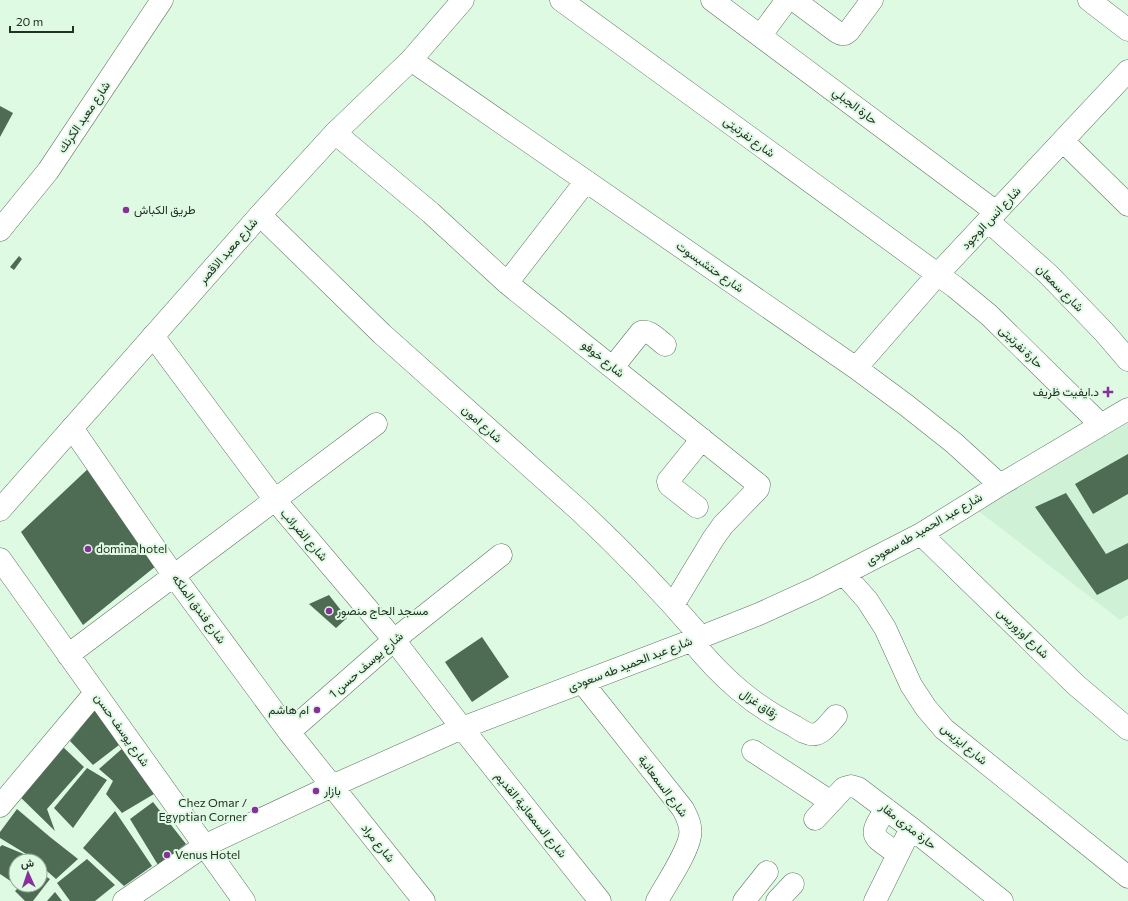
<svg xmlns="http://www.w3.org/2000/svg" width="1128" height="901" viewBox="0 0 1128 901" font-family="Commissioner,Vazirmatn,sans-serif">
<rect width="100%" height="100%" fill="#defae3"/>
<path fill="#cff1d5" d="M1128 423V615L1120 620 976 509Z"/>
<path fill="#4d6c53" d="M0 106 13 113 0 137Z
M19 256 22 259 14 270 10 267Z
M1128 454V494L1093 514 1075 484Z
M91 466 156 566 83 625 21 532Z
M1066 493 1106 554 1128 543V579L1097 595 1035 507Z
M329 595 347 618 336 628 309 604Z
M482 637 509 677 472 702 445 662Z
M96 708 119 745 93 765 70 741Z
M63 747 84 767 47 809 55 831 14 791Z
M124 747 154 794 122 813 106 794 113 781 99 769Z
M87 768 107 780 73 828 54 808Z
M153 802 186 844 158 865 130 819Z
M17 809 50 837 78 859 56 879 40 865V861H35L31 857 0 838V832Z
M115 811 152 866 124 886 83 848Z
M2 845 31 857 28 861H16V877L12 882 0 874V847Z
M87 859 115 885 95 901H70L57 883Z
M40 873 50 879 33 901H25L15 891 21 885H40Z
M55 892 62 901H47Z"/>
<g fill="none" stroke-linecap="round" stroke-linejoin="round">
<g stroke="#5e7662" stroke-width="23">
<path id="minor" d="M561 0 955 287 989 315 1101 425
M712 0 996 212
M794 0 837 32 841 34H845L849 31 872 0
M1089 0 1128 30
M761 35 787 0
M411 60 856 368 906 405 954 443 1000 485
M335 133 431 213 507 283 759 485 758 489 723 525 713 539 673 605
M1063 141 1128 205
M260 215 382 334 580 511C623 551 663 593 701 637
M988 221 1048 274 1104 332 1128 360
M507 283 586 181
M153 336 275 500 394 640 462 728 600 901
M613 367 641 332C649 329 658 340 665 345
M856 368 938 274 1128 71
M72 428 174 576 289 732 424 901
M697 507 669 485 668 481 702 439
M921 534 1076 685 1128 729
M0 559 244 901
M844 574 867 600 885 628 911 685 926 708 944 729 1128 877
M691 640C721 677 752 705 794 726 800 730 809 736 816 734 824 732 831 721 836 716
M68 655 376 424
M582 682 683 809C687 817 692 826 690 836 687 854 666 884 657 901
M289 732 394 640 501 555
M753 751 831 802
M0 806 95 693
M886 809C867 838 872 835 898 854
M815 819 844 788 851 786 858 788 911 828 1002 901
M124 901 204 846 332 786 462 728 701 637 759 614 816 588 921 534 1000 485 1128 409
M744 901 767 872
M777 901 793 884
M875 901 911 828"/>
</g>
<g stroke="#5e7662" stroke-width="23">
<path id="secondary" d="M0 510 260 215 335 133 411 60 463 0"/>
</g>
<g stroke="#5e7662" stroke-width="23">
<path id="primary" d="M0 230 48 171 162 0"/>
</g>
<use href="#minor" stroke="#fff" stroke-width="22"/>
<use href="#secondary" stroke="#fff" stroke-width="22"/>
<use href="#primary" stroke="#fff" stroke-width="22"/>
</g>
<g fill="#882f9c" stroke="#defae3" stroke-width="1.5">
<circle cx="126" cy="210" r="4"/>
<path d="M1106 386h4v4h4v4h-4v4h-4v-4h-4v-4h4z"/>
<circle cx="88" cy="549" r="4"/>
<circle cx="329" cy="611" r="4"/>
<circle cx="317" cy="710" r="4"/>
<circle cx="316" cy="791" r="4"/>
<circle cx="255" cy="810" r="4"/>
<circle cx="167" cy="855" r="4"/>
</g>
<g text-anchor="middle" stroke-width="4" stroke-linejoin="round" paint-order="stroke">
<g font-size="12" fill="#242f26" stroke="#defae3">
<text transform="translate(855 106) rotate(37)" y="4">حارة الجبلي</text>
<text transform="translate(84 117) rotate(-56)" y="4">شارع معبد الكرنك</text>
<text transform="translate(749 137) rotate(36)" y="4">شارع نفرتيتى</text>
<text transform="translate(991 218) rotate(-47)" y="4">شارع انس الوجود</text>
<text transform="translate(228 251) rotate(-49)" y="4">شارع معبد الاقصر</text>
<text transform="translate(710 267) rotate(35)" y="4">شارع حتشبسوت</text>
<text transform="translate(1060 288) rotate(45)" y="4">شارع سمعان</text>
<text transform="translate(1021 347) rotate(44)" y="4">حارة نفرتيتى</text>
<text transform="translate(603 359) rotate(39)" y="4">شارع خوفو</text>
<text transform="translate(482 424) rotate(42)" y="4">شارع امون</text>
<text transform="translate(924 529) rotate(-30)" y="4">شارع عبد الحميد طه سعودى</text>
<text transform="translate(304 535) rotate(49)" y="4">شارع الضرائب</text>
<text transform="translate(199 609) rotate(54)" y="4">شارع فندق الملكه</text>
<text transform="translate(1023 633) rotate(44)" y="4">شارع أوزوريس</text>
<text transform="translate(630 664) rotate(-21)" y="4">شارع عبد الحميد طه سعودى</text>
<text transform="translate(366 665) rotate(-41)" y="4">شارع يوسف حسن 1</text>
<text transform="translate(759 704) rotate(35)" y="4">زقاق غزال</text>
<text transform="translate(122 730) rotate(55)" y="4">شارع يوسف حسن</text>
<text transform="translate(964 744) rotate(40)" y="4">شارع ايزيس</text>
<text transform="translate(663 786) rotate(53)" y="4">شارع السمعانية</text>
<text transform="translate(531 815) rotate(51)" y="4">شارع السمعانية القديم</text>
<text transform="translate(908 826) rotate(38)" y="4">حارة مترى مقار</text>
<text transform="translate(378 843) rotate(51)" y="4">شارع مراد</text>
</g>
<g font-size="12" fill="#242f26" stroke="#defae3" text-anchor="start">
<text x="134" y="214">طريق الكباش</text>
<text x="1099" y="396" text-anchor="end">د.ايفيت ظريف</text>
<text x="96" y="553">domina hotel</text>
<text x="337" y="615">مسجد الحاج منصور</text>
<text x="309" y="714" text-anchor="end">ام هاشم</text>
<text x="324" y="795">بازار</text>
<text x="247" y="807" text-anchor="end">Chez Omar /<tspan x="247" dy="14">Egyptian Corner</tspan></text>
<text x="175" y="859">Venus Hotel</text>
</g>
</g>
<g transform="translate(28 873) rotate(357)"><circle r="19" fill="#defae3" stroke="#94a997"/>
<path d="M0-3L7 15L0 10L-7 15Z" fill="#882f9c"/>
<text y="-6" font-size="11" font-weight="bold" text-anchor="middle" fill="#242f26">ش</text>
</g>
<path d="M10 26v6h63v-6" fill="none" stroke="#242f26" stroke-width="2"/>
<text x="16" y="26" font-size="12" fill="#242f26" stroke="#defae3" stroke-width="3" paint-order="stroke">20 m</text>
</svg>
